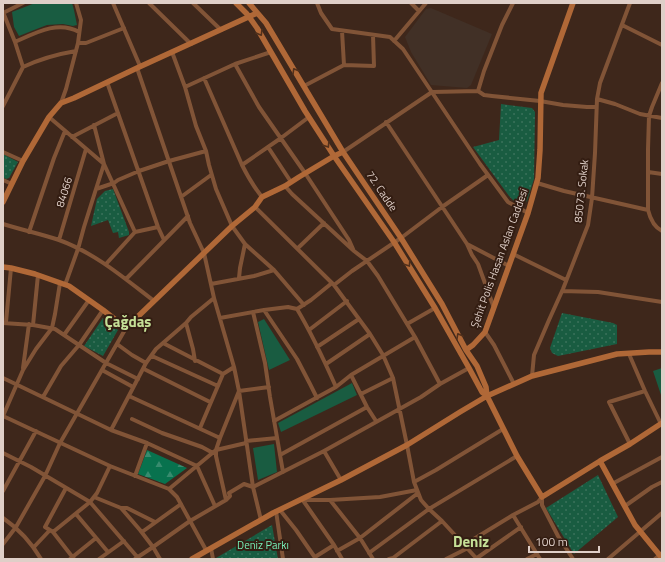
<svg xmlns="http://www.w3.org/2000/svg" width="665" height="562" viewBox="0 0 665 562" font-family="'Titillium Web',sans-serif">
<defs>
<pattern id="forest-firs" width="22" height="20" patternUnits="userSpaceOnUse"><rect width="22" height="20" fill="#08724e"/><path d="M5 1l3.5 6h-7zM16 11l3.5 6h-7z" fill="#378b6e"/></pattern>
<pattern id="park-dots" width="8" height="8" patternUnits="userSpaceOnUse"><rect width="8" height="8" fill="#195c41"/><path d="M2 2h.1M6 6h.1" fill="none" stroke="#3a725b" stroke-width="1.8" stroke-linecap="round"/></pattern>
</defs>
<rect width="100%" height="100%" fill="#3e271b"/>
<path fill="#413026" d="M431 8 492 34 471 85 467 88 431 85 411 52 405 37 426 9Z"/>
<path fill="#195c41" d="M35 3H72L74 10 77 25 73 26 63 24 47 25 34 30 19 36 14 27 12 12Z
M264 319 290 360 269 370 258 322Z
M662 368V398L653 371Z
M352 383 357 395 281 432 278 423Z
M274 444 277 472 258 480 253 448Z"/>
<path fill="url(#forest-firs)" d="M147 450 187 468 165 484 138 474Z"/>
<path fill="url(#park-dots)" d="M501 104 532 108 535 112 534 179 527 201 523 204 514 201 509 196 473 147 499 140Z
M3 154 18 162 9 178 6 179 3 177Z
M113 189 129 232V235L119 238 118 232 113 233 108 220 91 226 97 199 105 191Z
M562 313 613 323 617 325V344L558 356 552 353 550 348Z
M103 318 118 330 103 356 84 346Z
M598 475 618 517 574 554 546 508Z
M272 525 278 559H216V558Z"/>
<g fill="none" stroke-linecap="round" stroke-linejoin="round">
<path stroke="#815437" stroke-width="4" d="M113 3 140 66
M149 3 191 44
M193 3 221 30
M317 3 321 13 332 29 390 37 403 49 480 164 508 202 528 213
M411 3 419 11
M513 3 502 25 484 71 478 91 484 95 492 96 540 101 563 105 587 107H596
M3 12 15 42 23 67 3 106
M3 13 23 3
M622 25 662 45
M394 41 426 3
M15 42C35 33 58 20 79 32
M78 43H86L124 28
M172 52 185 87 196 126 206 151 209 165 216 189 232 226 245 244 274 270 304 305
M235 64 259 107 305 173 349 240 353 249
M344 65 374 66 373 35
M23 67C40 59 58 54 76 51
M137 68 190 223 204 253 214 298 234 367 239 391 253 487 261 520
M204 78 242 165C248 177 254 187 262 197
M107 82 158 227 164 240
M662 83 652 107 649 116 648 149V210C650 218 654 227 662 231
M304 86 344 65 342 31
M185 87 235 64 271 52
M597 99 615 104 640 114 662 118
M61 103 66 89 78 43 81 20 76 3
M49 117 104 164
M386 122 467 244 509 266
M94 125 104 164 135 232
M72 137 118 113
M268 147 291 182
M3 152 23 161
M343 152 432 92 478 91
M242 165 281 138 309 117
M648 172 662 174
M3 180 12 184
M537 183 564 191 648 210
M285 186 292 194 354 251 367 261 378 276 415 337 440 384
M96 189 104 164
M181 197 211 175
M255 207 334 285 359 319 370 334 383 355 393 378 407 445 414 482 421 500 429 509 442 521 477 559
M3 224C22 230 41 234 59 240 95 253 124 278 154 301
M29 232 54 158 65 131
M59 240 86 149
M467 244 472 255 478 264 494 308
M298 248 324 223
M513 254 566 280
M106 264 135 232 158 227
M239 278 240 268 245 244
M126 279 188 216
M211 284 254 276 274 270
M65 285 78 249 84 227 96 189 114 183 118 180 139 171 169 161 206 151
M334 285 352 271 401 238 442 207 488 175
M562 291 598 292 662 302
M214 298 191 317 186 323 163 343 223 374
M297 309C312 334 324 360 336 387
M264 310 297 359 310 384 317 398
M253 312 265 363 270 397 283 472
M220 318 264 310 288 307 297 309 311 300 332 283
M6 322 11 268
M3 323 33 325 55 329 106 363 138 379
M186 323 193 349 195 361
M407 324 435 308
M33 325 38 275
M309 330 347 301
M485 332 494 345 514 384
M64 335 89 300
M117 344 132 355 146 363
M317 347 359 319
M629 354 645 391 661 424
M152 356 218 386
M326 364 370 334
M23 368 29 324
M144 369 210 402
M102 370 133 387
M351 375 367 407 376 421
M532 376 534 355 549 320 563 289 588 225 592 198 595 153 597 99 600 83 630 3
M3 378 111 430 147 443 197 466 215 506
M361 394 393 378
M129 396 220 438
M43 397 61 366 79 345 103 310
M3 416 110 466 169 489 177 497 206 550
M3 416 23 370 36 349 52 328 55 314 60 283
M132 419 162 433 202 447 213 453
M274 421 336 387 351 375 415 337
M200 428 223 374 234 367
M111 430 146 363 156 349 163 343
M246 441 277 438
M630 444 609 402 645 391
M324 451 341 480
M3 453 31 467 90 502 139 559
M280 455 367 407
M135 476 147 443
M414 482 436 470 503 429
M612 484 662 457
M66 488 45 527 53 532 74 559
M169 489 216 450 246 443
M3 491 36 431
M94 497 121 508 140 530 153 547 160 559
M542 497V505L558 536 573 559
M302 499 334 545 342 559
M226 500 216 456V450L220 438 239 391 269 387
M303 500H330L380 497 417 490
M330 500 360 538 373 559
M625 506 652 487 662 482
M121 508H127L155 522
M280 510 296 530 316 559
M276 511 283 559
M76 514 108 552
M513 515 540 559
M3 518C19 529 31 542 41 559
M53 532 90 502 97 493 110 466
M142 532 181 504
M3 544 16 527 45 476 60 443 126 328
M464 545 513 515 538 502 542 497
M34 547 50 530
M211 548 213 559
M337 551 360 538 418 493
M369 553 429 509 517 456
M315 557 334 545
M477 558 521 527
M70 559 96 538
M99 559 124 541
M135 559 153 547 190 521 226 500 230 496 229 493 244 484 253 487 324 451 421 397 440 384 469 368
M389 559 393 558 442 521
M446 559 468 548
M527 559 537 554
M608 559 662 513
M655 559 662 553"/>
<path stroke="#b06837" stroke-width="5.5" d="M236 3 247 14 257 28 305 111 334 156 394 242 435 308 469 368 482 392 487 396 517 456 542 497 600 461 630 444 662 423
M249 3 266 23 343 152 401 238 442 304 466 350 477 366 486 387 487 396
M3 202 23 161 49 117 61 103 74 98 137 68 172 52 257 13
M3 267 11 268 35 274 69 286 103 310 126 328 232 226 255 207 262 197 285 186 299 177 334 156 343 152
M466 350 473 345 485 332 528 213 538 178 540 150 541 93 573 3
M600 461 635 525 662 558
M192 559 273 513 341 480 407 445 460 412 487 396 532 376 617 354 649 352H662"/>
</g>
<defs><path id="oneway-chevron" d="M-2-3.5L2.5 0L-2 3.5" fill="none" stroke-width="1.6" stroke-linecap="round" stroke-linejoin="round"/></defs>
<g stroke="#52301b">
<use href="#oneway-chevron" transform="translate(260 33) rotate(59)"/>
<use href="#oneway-chevron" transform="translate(295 71) rotate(-120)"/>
<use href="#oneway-chevron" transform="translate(327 145) rotate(58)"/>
<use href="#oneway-chevron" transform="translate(408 264) rotate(57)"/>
<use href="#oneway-chevron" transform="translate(459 336) rotate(-118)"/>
</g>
<g text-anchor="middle" stroke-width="4" stroke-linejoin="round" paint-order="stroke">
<g font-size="11" fill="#dfcfc8" stroke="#331d12">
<text transform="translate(382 191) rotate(56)" y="4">72. Cadde</text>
<text transform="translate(581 191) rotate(-84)" y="4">85073. Sokak</text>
<text transform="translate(64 192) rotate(-73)" y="4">84066</text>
<text transform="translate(499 258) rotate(-70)" y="4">Şehit Polis Hasan Aslan Caddesi</text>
</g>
<g font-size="11" fill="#76efb8" stroke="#331d12">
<text x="263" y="549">Deniz Parkı</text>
</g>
<g font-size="15" font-weight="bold" fill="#c5e097" stroke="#331d12">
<text x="128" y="327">Çağdaş</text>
<text x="471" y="547">Deniz</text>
</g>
</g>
<rect width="665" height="562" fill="none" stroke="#dfcfc8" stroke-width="8"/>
<path d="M529 546v6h70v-6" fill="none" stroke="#dfcfc8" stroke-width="2"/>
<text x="535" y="546" font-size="12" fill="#dfcfc8" stroke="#331d12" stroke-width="3" paint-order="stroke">100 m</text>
</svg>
